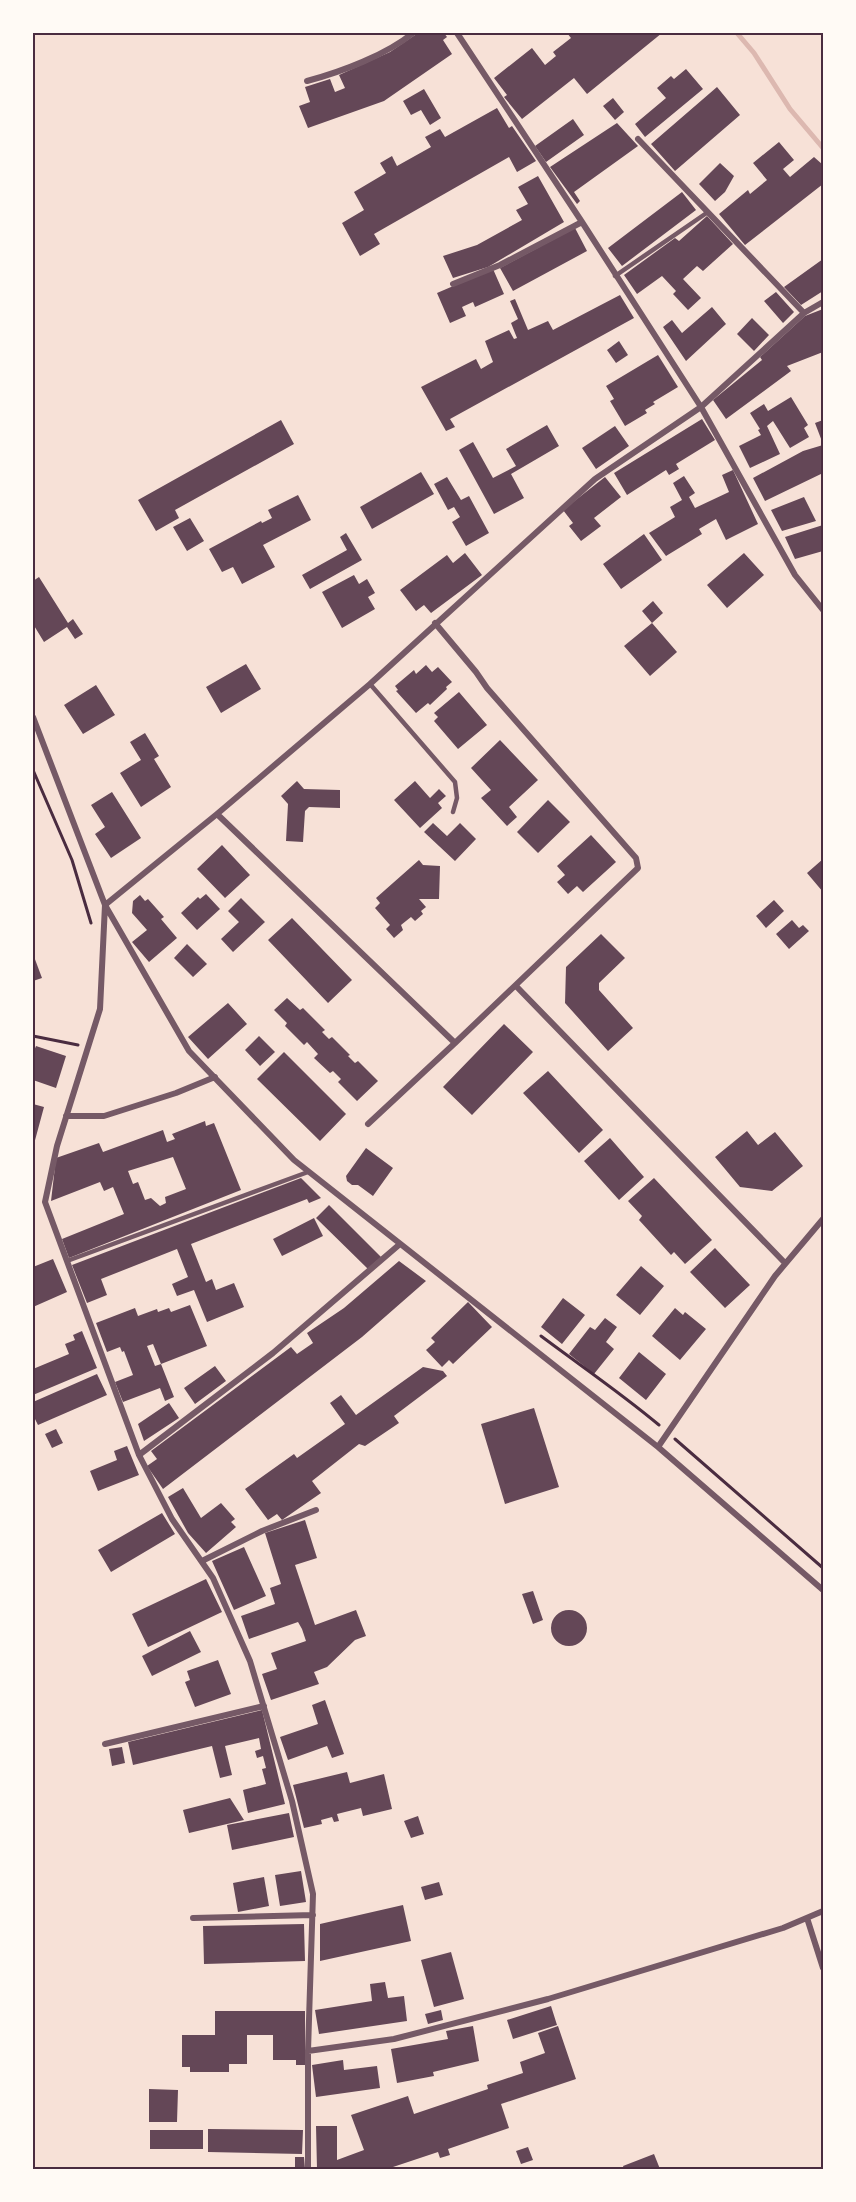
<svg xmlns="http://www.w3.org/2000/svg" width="856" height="2202" viewBox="0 0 856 2202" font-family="'Source Sans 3',sans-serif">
<rect width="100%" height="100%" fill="#f7e1d7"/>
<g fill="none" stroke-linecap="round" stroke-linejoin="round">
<path stroke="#dcb8b0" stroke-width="5" d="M737 33 754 53 790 109 823 148"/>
</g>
<path fill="#644757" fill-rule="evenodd" d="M418 33H444L447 37 443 40 452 54 384 101 308 128 299 106 310 102 305 87 330 79 335 92 345 88 339 75 390 52Z
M567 33H662L587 94 574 78 522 119 504 97 507 95 494 78 532 48 545 65 556 56 553 52 571 38Z
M686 69 703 89 645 137 635 124 666 98 657 88 671 76 674 79Z
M717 87 740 115 675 171 651 144Z
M424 89 441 118 430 125 421 110 411 115 403 101Z
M613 98 624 112 615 120 603 106Z
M497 108 509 128 512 126 536 161 517 172 509 157 374 234 380 244 360 256 342 223 364 210 354 192 386 173 380 163 392 156 397 166 431 147 425 137 440 129 445 137Z
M573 119 584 135 546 162 535 146Z
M617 123 638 146 574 192 580 201 577 204 550 167Z
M779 142 794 160 783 169 790 177 814 157 823 165V184L745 245 719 214 748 190 750 194 767 180 753 163Z
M720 163 734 176 725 192 715 201 699 184Z
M538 176 564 222 488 267 453 278 443 256 477 245 522 220 516 210 528 204 518 187Z
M682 192 696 210 622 266 608 248Z
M707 216 733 244 703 271 697 266 683 279 701 298 688 310 673 294 676 291 662 276 637 294 624 275 675 238 679 241Z
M575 228 587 251 513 291 500 268Z
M823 259V291L801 305 784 287Z
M493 269 504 294 475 307 473 302 462 307 466 316 450 323 437 293Z
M776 292 794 312 783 323 764 301Z
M620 295 634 318 450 419 455 427 446 431 421 387 476 359 481 369 493 362 485 341 509 330 514 339 517 338 511 323 518 319 510 301 515 299 528 330 548 321 553 330Z
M712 307 726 324 686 361 663 327 672 320 682 333Z
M823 309V352L787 366 791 371 726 419 713 400 762 360 760 357 805 316Z
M752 318 769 335 754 351 737 334Z
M619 341 628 355 616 363 607 350Z
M658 355 678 387 653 402 655 404 645 410 647 413 625 426 610 401 614 399 606 386Z
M791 397 808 425 804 428 809 437 790 448 773 421 767 426 780 454 750 468 739 446 761 435 758 430 760 429 750 413 764 404 768 411Z
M702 419 715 440 676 464 679 469 669 475 666 470 627 495 614 473Z
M281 420 294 444 175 510 179 518 156 531 138 500Z
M823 420V444L815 423Z
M547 425 559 446 511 474 524 498 494 514 459 450 473 442 493 478 516 466 506 449Z
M615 426 629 446 596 469 582 448Z
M823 445V473L765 501 753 478 803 451Z
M733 470 758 524 726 540 716 519 699 529 702 534 666 556 649 533 675 517 670 507 682 500 673 483 684 476 695 493 689 497 695 508 729 492 722 475Z
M421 472 434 494 372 529 360 507Z
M447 477 461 500 469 496 489 533 466 546 452 522 460 517 454 507 448 510 434 484Z
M605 477 621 497 594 518 601 526 581 541 569 526 573 523 563 510Z
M298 495 311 520 263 545 275 567 242 584 233 567 222 572 209 549 261 521 262 523 272 518 268 510Z
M804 497 816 521 782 531 771 510Z
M190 518 204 541 187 551 173 527Z
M823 525V551L795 559 785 537Z
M346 533 362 560 310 589 302 575 347 550 340 537Z
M644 534 662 560 621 589 603 564Z
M465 553 482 575 431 613 424 605 416 611 400 590 447 555 453 563Z
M744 553 764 575 727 608 707 585Z
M354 575 359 584 367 579 375 593 368 597 375 609 342 628 322 592Z
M39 577 68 623 73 619 83 634 75 639 67 627 44 642 33 624V581Z
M653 601 663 613 652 623 642 611Z
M652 623 677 652 650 676 624 646Z
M246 664 261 689 221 713 206 687Z
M426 665 432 672 438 667 452 682 446 687 447 689 430 705 428 703 416 713 396 691 398 690 395 686 414 670 416 674Z
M96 685 115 715 83 734 64 705Z
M459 692 487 725 458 749 434 721 438 717 434 713Z
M145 733 159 756 154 759 171 787 141 807 120 773 141 760 130 742Z
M500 740 538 780 509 807 517 817 507 826 481 798 491 790 471 768Z
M297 781 304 789 340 790V808L309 807 305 811 303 842 286 841 288 804 281 796Z
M415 781 430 798 439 789 446 796 438 803 442 808 420 828 394 800Z
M112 792 141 838 111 858 95 834 105 827 91 805Z
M548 800 570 822 538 853 517 832Z
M433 823 447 836 460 823 476 839 455 861 424 832Z
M591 835 616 862 583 892 577 886 568 894 557 882 565 875 557 866Z
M222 845 250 875 225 898 197 869Z
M823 859V892L807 873Z
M419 860 423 865 440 866 439 899H419L426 907 421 911 423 914 415 921 411 917 401 925 403 930 394 938 386 929 390 925 375 908 380 903 376 898Z
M206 894 220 909 197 930 181 913 198 897 200 899Z
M140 895 145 901 148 899 164 917 161 919 177 938 149 962 132 942 147 930 132 913 133 901Z
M241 898 265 922 233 952 221 939 239 922 228 911Z
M774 900 784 911 766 928 756 916Z
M292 918 352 980 328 1003 268 940Z
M792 920 799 928 803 925 809 931 789 949 776 934Z
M601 934 625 958 599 983V990L633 1028 608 1051 565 1003 566 967Z
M187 944 207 964 193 977 174 958Z
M33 954 42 978 33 981Z
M287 998 300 1010 303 1008 325 1030 322 1032 329 1039 332 1037 350 1055 348 1056 355 1063 358 1061 378 1081 357 1101 338 1082 341 1079 333 1071 330 1073 314 1058 318 1054 307 1042 304 1045 285 1026 287 1023 274 1010Z
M228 1003 247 1024 208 1059 188 1037Z
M504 1024 533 1052 472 1115 443 1087Z
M259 1036 275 1052 260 1066 245 1050Z
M36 1046 66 1056 56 1088 33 1080V1053Z
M284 1052 346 1114 320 1141 257 1079Z
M548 1071 603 1130 579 1153 523 1093Z
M33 1104 44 1107 34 1144H33Z
M205 1121 206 1126 214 1123 241 1190 69 1258 62 1239 124 1214 113 1187 104 1191 100 1182 51 1201 56 1158 99 1143 103 1152 163 1130 167 1142 175 1139 172 1134ZM173 1157 186 1189 165 1197 166 1203 160 1206 151 1198 145 1200 138 1182 133 1184 128 1171Z
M747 1131 758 1145 775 1132 803 1166 772 1191 740 1187 715 1157Z
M610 1138 644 1177 619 1200 584 1161Z
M366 1148 393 1168 373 1196 358 1185H352L347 1181 346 1176Z
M301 1178 321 1198 309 1203 307 1199 191 1244 206 1282 212 1279 216 1290 234 1283 244 1307 207 1322 194 1290 177 1296 172 1284 188 1277 177 1249 101 1279 107 1295 87 1303 72 1265Z
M654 1178 712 1240 685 1264 674 1252 671 1255 639 1220 642 1216 628 1201Z
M329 1205 381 1257 368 1269 316 1218Z
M314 1218 323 1236 282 1256 273 1239Z
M715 1248 750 1285 725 1308 690 1272Z
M53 1259 67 1292 33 1307V1267Z
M399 1261 426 1281 362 1337 163 1489 147 1466 157 1459 151 1451 291 1347 297 1354 313 1343 307 1333 344 1308Z
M641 1266 664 1286 640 1315 616 1295Z
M563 1298 585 1315 562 1344 541 1327Z
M468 1302 492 1327 453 1364 449 1360 442 1367 426 1350 435 1342 431 1338Z
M190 1305 207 1346 161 1364 153 1344 147 1346 155 1366 161 1364 174 1397 165 1401 160 1388 123 1402 115 1382 133 1375 124 1351 122 1352 120 1347 107 1352 96 1323 135 1308 138 1316 157 1309 158 1312 169 1308 171 1312Z
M675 1308 683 1315 685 1312 706 1329 680 1360 652 1336Z
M605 1318 617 1327 606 1342 614 1349 594 1374 569 1354 590 1327 595 1330Z
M82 1331 97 1368 33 1395V1369L69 1354 65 1344 75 1340 73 1335Z
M639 1352 666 1374 646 1400 619 1378Z
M215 1366 226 1381 195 1404 184 1388Z
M423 1367 443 1371 447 1376 394 1416 399 1423 365 1446 359 1444 312 1481 321 1493 282 1520 277 1514 268 1520 245 1489 294 1454 297 1458 345 1424 330 1403 341 1395 356 1415Z
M97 1374 107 1395 38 1425 33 1415V1402Z
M169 1403 179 1418 144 1441 138 1424Z
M534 1408 559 1487 505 1504 481 1424Z
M56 1429 63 1443 52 1448 45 1434Z
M127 1446 139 1475 98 1491 90 1471 117 1460 114 1451Z
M183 1488 201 1518 221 1503 235 1519 231 1522 236 1527 206 1553 188 1533 168 1497Z
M162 1513 175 1534 111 1572 98 1550Z
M305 1520 317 1558 295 1565 315 1625 356 1610 366 1636 355 1640 327 1667 314 1672 319 1684 271 1700 262 1674 277 1669 271 1653 306 1641 302 1629 298 1622 249 1639 241 1616 275 1604 270 1588 281 1584 265 1533Z
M244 1547 266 1596 234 1610 212 1561Z
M206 1579 222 1612 148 1647 132 1614Z
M533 1591 543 1620 533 1624 522 1594Z
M551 1628a18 18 0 1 1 36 0a18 18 0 1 1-36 0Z
M190 1631 201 1652 152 1676 142 1656Z
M218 1660 231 1694 195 1707 185 1682 190 1680 187 1671Z
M325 1700 344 1754 332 1758 327 1746 288 1760 280 1737 318 1724 312 1705Z
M262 1710 285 1804 248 1813 243 1790 266 1784 262 1769 266 1768 263 1756 257 1758 255 1751 261 1749 259 1738 225 1746 232 1775 220 1778 212 1746 133 1765 128 1742Z
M122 1747 125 1763 112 1766 109 1749Z
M347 1772 350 1783 384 1774 392 1809 363 1816 361 1808 337 1814 339 1821 334 1822 332 1817 321 1820 322 1824 304 1828 293 1785Z
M230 1798 244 1820 189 1833 183 1810Z
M289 1813 294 1837 232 1850 227 1825Z
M418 1816 424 1834 411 1838 404 1821Z
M301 1871 306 1902 280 1906 275 1875Z
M264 1877 269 1906 238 1912 233 1883Z
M439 1882 443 1895 425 1900 421 1887Z
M403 1905 411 1941 320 1961V1924Z
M304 1924 305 1961 204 1964 203 1926Z
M451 1952 464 1999 434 2007 421 1960Z
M385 1982 388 1998 404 1996 407 2021 319 2034 315 2010 372 2001 370 1984Z
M551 2006 557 2025 513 2039 507 2020Z
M441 2010 443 2020 428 2024 425 2014Z
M215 2011H305V2065H296V2060H273V2035H247V2064H229V2072H190V2067H182V2035H215Z
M473 2026 479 2061 433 2072 434 2076 397 2083 391 2049 448 2039 446 2031Z
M558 2026 576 2079 501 2104 509 2128 448 2149 450 2155 440 2158 438 2152 387 2169H317L316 2126H337V2160L364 2150 351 2115 408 2096 414 2114 488 2089 487 2085 523 2073 520 2062 545 2053 538 2033Z
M343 2060 344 2070 377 2066 380 2088 316 2097 312 2065Z
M149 2089 178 2090 177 2122H149Z
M208 2129 303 2130 302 2154 208 2152Z
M150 2130H203V2149H150Z
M528 2147 533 2160 521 2164 516 2151Z
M654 2154 660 2169H624L623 2166Z
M295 2157H304L305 2169H295Z"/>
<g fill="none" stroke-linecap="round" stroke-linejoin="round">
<path stroke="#4a2c40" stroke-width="3" d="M33 770 72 860 91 923
M33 1036 78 1045
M541 1336C581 1366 621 1393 659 1425
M675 1439 823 1568"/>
<path stroke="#755966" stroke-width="4.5" d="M615 276 708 212
M370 684 455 782 457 798 453 812
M67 1261 308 1172"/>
<path stroke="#755966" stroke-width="6" d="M457 33 582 222 701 407 795 575 823 610
M307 81C341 72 386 55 413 33
M638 139 804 313
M453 284 500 265 582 222
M33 717 105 905 189 1051 294 1160 658 1447 823 1590
M217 814 455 1043 638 868 636 858 487 688 476 672 435 623
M105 905 100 1009 57 1146 45 1202 139 1455 172 1519 213 1578 250 1661 292 1801 313 1894 308 2051V2169
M105 905 217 814 370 684 595 479 701 407 804 313 823 302
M516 986 785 1263
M66 1116H104L176 1093 215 1077
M368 1124 455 1043
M658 1447 775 1276 823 1219
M139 1455 273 1353 400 1244
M202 1561 262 1531 316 1510
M105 1744 264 1706
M193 1918 313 1915
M807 1918 823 1968
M308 2051 394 2039 548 1999 783 1928 823 1911"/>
</g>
<rect width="856" height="2202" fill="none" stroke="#fffaf5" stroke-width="69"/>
<rect x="34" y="34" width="788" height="2134" fill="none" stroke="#4a2c40" stroke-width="2"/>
</svg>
